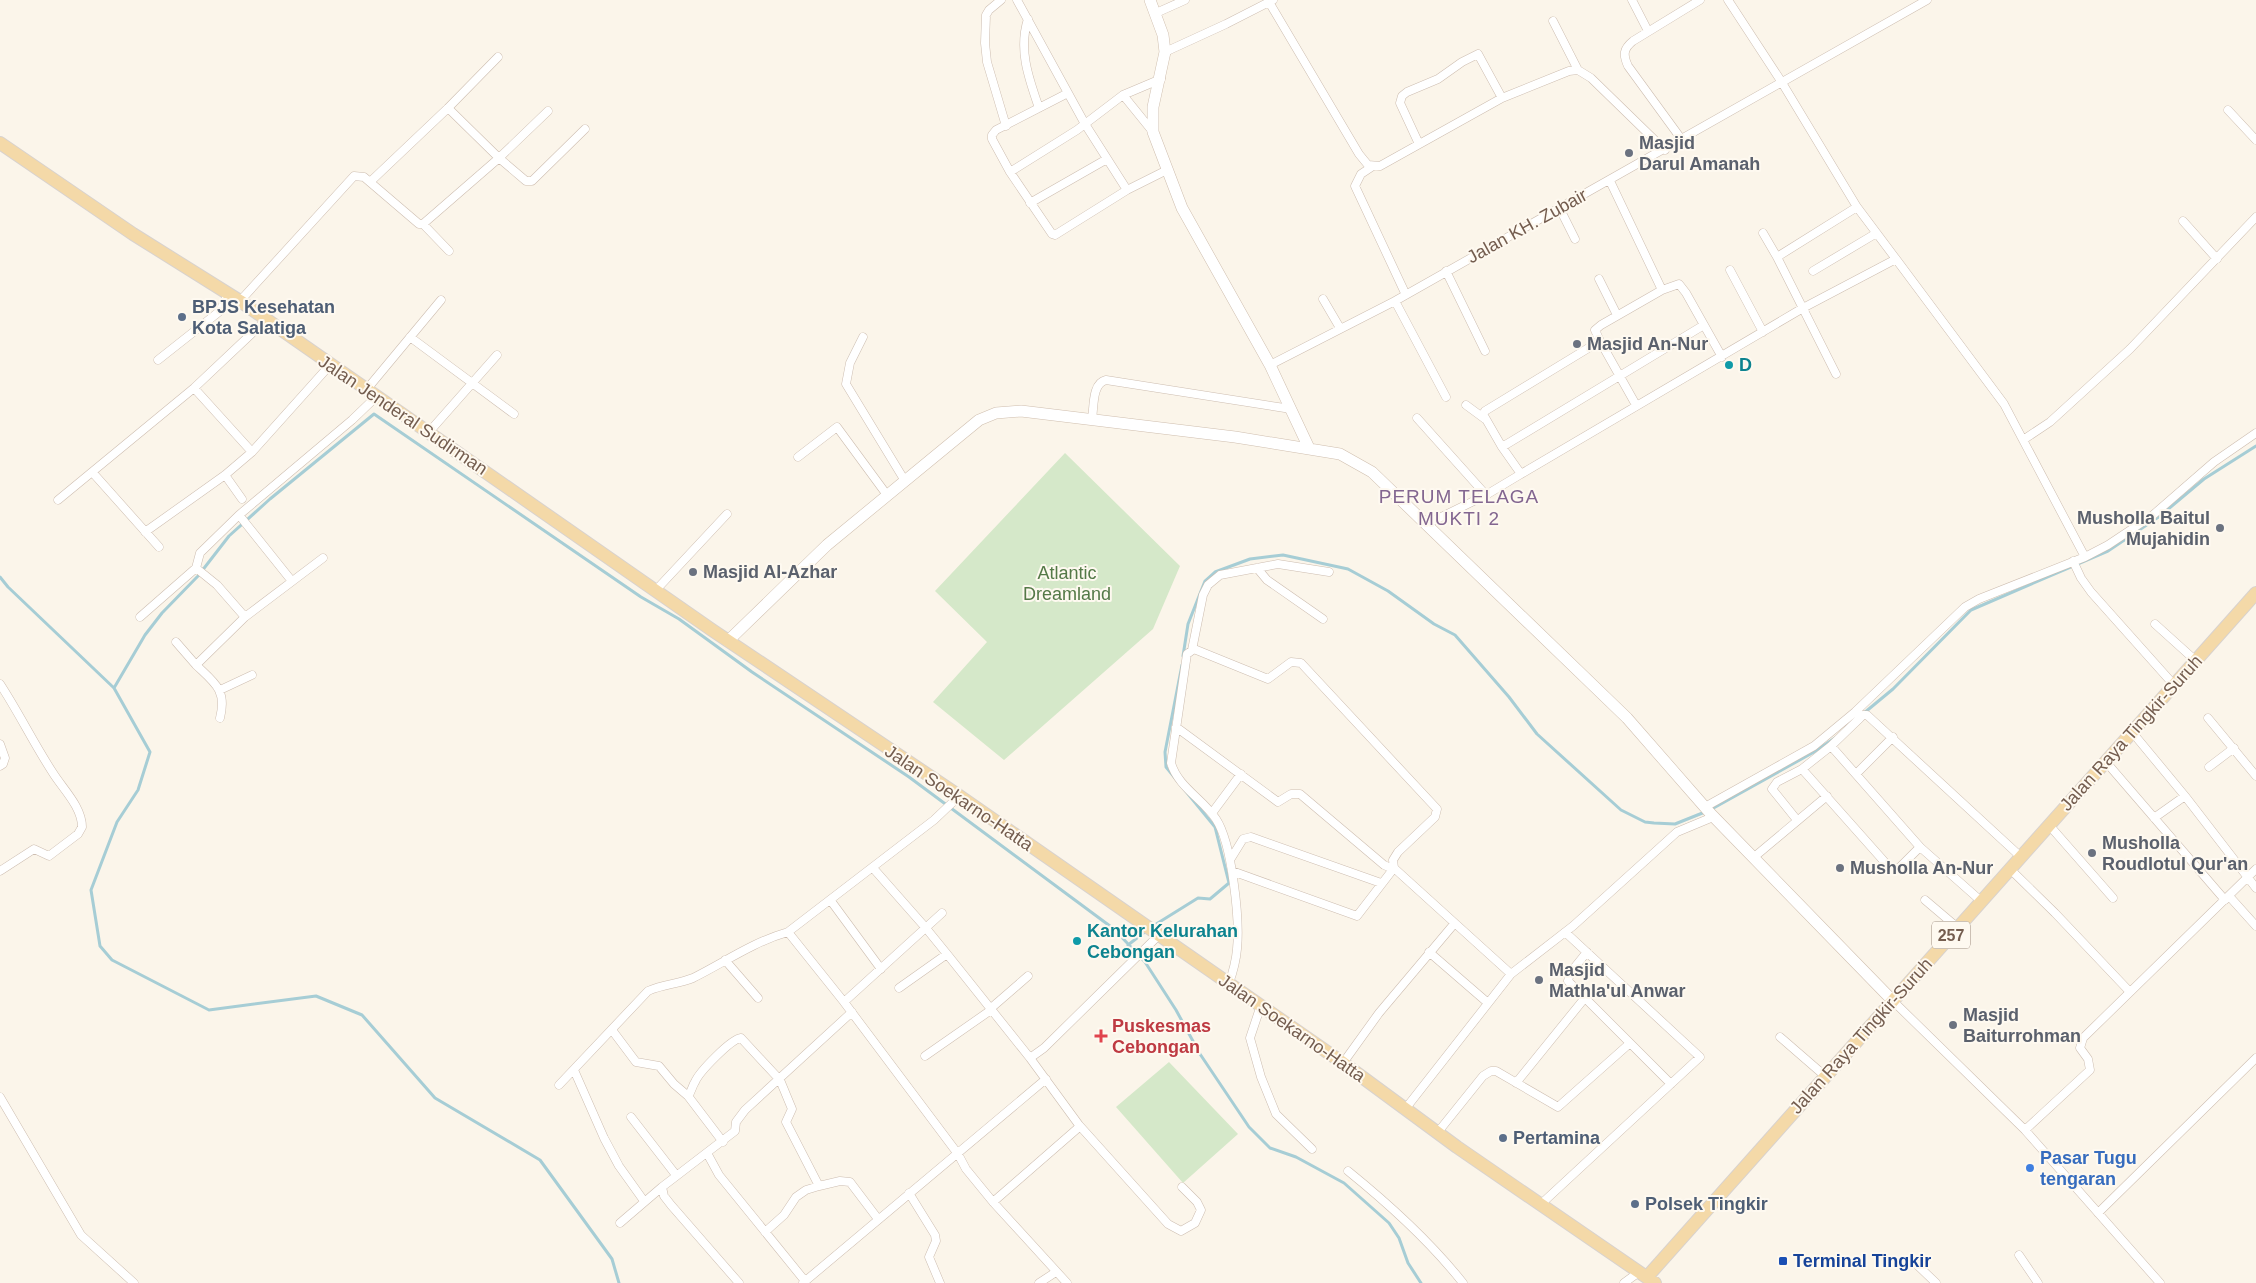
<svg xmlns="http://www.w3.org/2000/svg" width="2256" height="1283" viewBox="0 0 2256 1283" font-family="Arial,sans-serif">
<rect width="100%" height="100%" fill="#fbf5ea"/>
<path fill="#d5e8c9" d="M1065 453 1180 566 1153 629 1004 760 933 702 987 642 935 591Z
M1169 1062 1238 1134 1183 1183 1116 1107Z"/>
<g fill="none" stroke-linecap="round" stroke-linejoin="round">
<path stroke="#a6cdd5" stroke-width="3" d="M0 577 8 587 114 688 150 752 138 790 117 822 91 890 100 946 112 960 209 1010 316 996 362 1015 435 1098 540 1160 612 1259 619 1283
M1183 656 1188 624 1205 581 1215 572 1250 559 1283 555 1348 569 1388 591 1434 624 1455 635 1509 697 1537 734 1621 810 1645 822 1654 823 1675 824 1705 812
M114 688 145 635 162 613 198 576 229 536 270 499 374 414 641 597 679 619 752 672 909 777 1114 929 1145 962 1176 1010 1200 1054 1249 1127 1270 1148 1296 1157 1344 1183 1389 1223 1399 1238 1408 1263 1421 1283
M1864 713 1893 689 1971 610 2108 551 2160 516 2204 479 2256 446
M1710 810 1814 752 1835 738
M1153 926 1198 898 1210 899 1229 883 1215 827 1166 767 1165 752 1182 665
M1128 945 1146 931"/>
<g stroke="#cdbdb0" stroke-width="9">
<path id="street" d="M1001 0 989 10 986 15 985 43 987 62 1006 126
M1017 0 1085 124 1127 190
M1632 0 1648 31
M1269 2 1359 154 1368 165 1380 166 1502 98 1569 71 1578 70 1591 78 1665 150
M1156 13 1185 0
M1028 19C1018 50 1029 79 1039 108
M1553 21 1578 70
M1165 52 1226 24 1273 0
M1068 93 996 130 992 135V139L1010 172 1052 234 1055 235 1127 190 1167 170
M1123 95 1153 132
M448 108 499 158 526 181H532L585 129
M2228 110 2256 140
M1682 140 1628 66C1623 55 1623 49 1633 41L1700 0
M1419 144 1400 103 1402 96 1407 92 1438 79 1462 62 1478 54 1502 98
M1373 166 1361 174 1355 186 1406 295
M1010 172 1077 130 1123 95 1161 79
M1610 181 1662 290
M370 182 448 108 498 57
M1030 203 1107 159
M1560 209 1575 239
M2183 221 2217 259
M423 224 449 251
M1763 233 1777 257
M1896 259 2004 404 2023 440 2050 422 2130 349 2256 217
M1730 270 1763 332
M1446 271 1485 351
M1813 271 1875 234
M1599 279 1617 315
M1323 299 1340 328
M240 301 354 176 364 177 419 224H423L499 158 548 111
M1395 301 1446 397
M410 337 514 414
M863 337 850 363 846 384 905 481
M1600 341 1595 330 1601 325 1662 290 1679 284 1686 293 1722 357
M158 360 220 311 228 294
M1270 365 1395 301 1927 0
M1836 374 1777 257 1857 207
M194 388 252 452
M367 389 441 300
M1466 405 1485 419
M1417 418 1486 495
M1092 419C1094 407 1092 383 1106 380L1291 409
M429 432 497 355
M2023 440 2085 557
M1502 447 1704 325
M798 457 837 427 887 495
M93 473 159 547
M1521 474 1803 308 1896 259 1857 207 1781 81 1728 0
M225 475 242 499
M58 500 194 388 265 321
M239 515 291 580
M1427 524 1486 495 1521 474 1502 447 1483 414 1485 411 1600 341 1636 405
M145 532 225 475 252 452 330 365
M323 558 245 617 217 585 196 568 200 553 239 515 352 420 377 396
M2073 561 2081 578 2091 592 2174 685
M1257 568 1267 580 1323 619
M656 590 727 514
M140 617 196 568
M2155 624 2196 661
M176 642 196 665
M1192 650 1203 595 1208 585 1220 575 1278 564 1329 572
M0 684C19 713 34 744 53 773 63 789 82 807 82 827L78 834 49 856 34 849 0 871
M220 690 252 675
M220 718C227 690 215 683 196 665L245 617
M2208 718 2256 776
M1176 727 1278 802 1291 794H1300L1384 865 1393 869
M2132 732 2185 796 2256 888
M0 744 5 758 3 764 0 766
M1831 746 1920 847
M2106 762 2225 900
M2209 767 2234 748
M1856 774 1893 737
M958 795 954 801 934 820 788 932 844 1002 958 1154 966 1169 993 1202 1067 1283
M1705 807 1814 746 1855 712 1965 607 1979 599 2085 557 2108 545 2153 515 2214 462 2256 433
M1212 813 1241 774
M2154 818 2185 796
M1797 820 1772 789 1777 782 1802 769
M2049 825 2113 898
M1753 858 1827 796
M1230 860 1243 839 1251 837 1381 883
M873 868 925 927 947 954
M2010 869 2055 913 2130 992
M1232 871 1357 916 1394 868
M2229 896 2256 926
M1925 900 1958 928
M831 901 881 969
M1981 901 1920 847 1900 867 1896 869 1890 868 1802 769 1831 746 1859 719 1863 715H1867L2021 857
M1429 952 1488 1003
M1587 952 1570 973 1568 981 1671 1084
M725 960 758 998
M1229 983C1233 972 1236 961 1237 949 1240 920 1232 843 1216 819 1203 799 1178 787 1171 763L1187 654 1194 649 1268 679 1291 662 1301 663 1437 809 1435 817 1398 852 1393 860 1394 868 1511 974
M899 988 947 954 1030 1058
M1893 1001 2025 1130 2160 1283
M844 1002 942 913
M1261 1005 1250 1038 1261 1077 1276 1114 1312 1149
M990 1009 1028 976
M612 1030 636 1062 659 1066 674 1084 688 1096 723 1142
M1780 1037 1825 1076
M925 1056 991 1010
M1343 1063 1379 1013 1454 924
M574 1070 604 1138 619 1166 644 1201
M1516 1083 1584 999
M559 1085 648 991C664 984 679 984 693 978 725 962 753 942 788 932
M688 1096C692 1091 692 1086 695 1082 699 1072 731 1039 741 1038L780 1080 792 1109 786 1122 819 1186 840 1181 850 1182 878 1219
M0 1097 81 1235 134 1283
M1406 1108 1511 974 1573 926 1677 832 1713 817
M631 1117 676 1175
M1079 1125 1168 1224 1181 1231 1195 1223 1201 1210 1197 1202 1182 1187
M2025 1130 2090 1070 2088 1059 2080 1048 2083 1038 2256 869
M1438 1132 1483 1076 1491 1071H1496L1558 1107 1629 1044
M707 1153 719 1175 805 1281
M1348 1171C1390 1205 1429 1240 1463 1283
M909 1193 935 1235 936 1241 929 1257 940 1283
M993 1202 1078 1128 1079 1125 1030 1058 1044 1048 1158 936
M1540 1205 1700 1057 1565 932
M2098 1213 2256 1058
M620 1223 662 1187
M765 1232 784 1215 796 1197 806 1190 819 1186
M2019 1255 2038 1283
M1912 1260 1936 1283
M739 1283 671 1205 664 1196 662 1187 735 1131 736 1122 745 1110 852 1012
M803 1283 1046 1079
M1039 1283 1056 1272
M1624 1283 1639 1272"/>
</g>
<g stroke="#cfbeae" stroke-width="12">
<path id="secondary" d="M1150 0 1163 35 1165 52 1153 107V132L1182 208 1270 365 1309 448
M728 641 827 545 979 420 996 413 1021 411 1235 437 1340 454 1372 472 1627 718 1710 813 1893 1001"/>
</g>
<g stroke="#d8d2ce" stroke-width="14">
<path id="primary" d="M0 143 133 234 240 301 712 630 958 795 1343 1063 1457 1147 1655 1283
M1647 1277 2256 593"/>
</g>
<use href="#street" stroke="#fff" stroke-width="8"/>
<use href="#secondary" stroke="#fff" stroke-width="11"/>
<use href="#primary" stroke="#f4d9a8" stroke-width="12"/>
</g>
<g fill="#6b7280" stroke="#fef9f0" stroke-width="2">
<circle cx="1629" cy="153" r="5"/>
<circle cx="1577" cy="344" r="5"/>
<circle cx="2220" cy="528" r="5"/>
<circle cx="693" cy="572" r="5"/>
<circle cx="2092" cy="853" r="5"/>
<circle cx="1840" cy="868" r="5"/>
<circle cx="1539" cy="980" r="5"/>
<circle cx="1953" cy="1025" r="5"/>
</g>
<g fill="#5c6f8a" stroke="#fef9f0" stroke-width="2">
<circle cx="182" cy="317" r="5"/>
<circle cx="1503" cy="1138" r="5"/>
<circle cx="1635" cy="1204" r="5"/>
</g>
<g fill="#0f9aa8" stroke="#fef9f0" stroke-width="2">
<circle cx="1729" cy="365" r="5"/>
<circle cx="1077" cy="941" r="5"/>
</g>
<path fill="#e0444e" stroke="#fef9f0" stroke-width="2" d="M1098.5 1028.5h5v5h5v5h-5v5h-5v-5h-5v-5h5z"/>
<circle fill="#3f7fe0" stroke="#fef9f0" stroke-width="2" cx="2030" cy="1168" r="5"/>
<rect fill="#1a4fb4" stroke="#fef9f0" stroke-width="2" x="1778" y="1256" width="10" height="10" rx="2.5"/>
<g text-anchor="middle" stroke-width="4" stroke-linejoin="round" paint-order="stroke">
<rect fill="#fef9f0" stroke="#9d8c7f" stroke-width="1" x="1932" y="921.5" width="38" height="27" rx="4"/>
<g font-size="16" font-weight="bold" fill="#745d4f">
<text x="1951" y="941">257</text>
</g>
<g font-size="18" font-weight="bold" fill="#5b616d" stroke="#fef9f0" text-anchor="start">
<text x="1639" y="149">Masjid<tspan x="1639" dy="21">Darul Amanah</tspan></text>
<text x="1587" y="350">Masjid An-Nur</text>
<text x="2210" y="524" text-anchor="end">Musholla Baitul<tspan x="2210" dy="21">Mujahidin</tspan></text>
<text x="703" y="578">Masjid Al-Azhar</text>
<text x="2102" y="849">Musholla<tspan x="2102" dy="21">Roudlotul Qur'an</tspan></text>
<text x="1850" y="874">Musholla An-Nur</text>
<text x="1549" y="976">Masjid<tspan x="1549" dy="21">Mathla'ul Anwar</tspan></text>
<text x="1963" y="1021">Masjid<tspan x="1963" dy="21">Baiturrohman</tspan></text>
</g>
<g font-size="18" fill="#745d4f" stroke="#fef9f0">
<text transform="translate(1527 226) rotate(-29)" y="6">Jalan KH. Zubair</text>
<text transform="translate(403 415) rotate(34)" y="6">Jalan Jenderal Sudirman</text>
<text transform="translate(2131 733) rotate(-48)" y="6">Jalan Raya Tingkir-Suruh</text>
<text transform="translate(959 798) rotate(34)" y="6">Jalan Soekarno-Hatta</text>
<text transform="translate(1292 1028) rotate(35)" y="6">Jalan Soekarno-Hatta</text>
<text transform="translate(1861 1036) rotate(-48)" y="6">Jalan Raya Tingkir-Suruh</text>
</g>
<g font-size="18" font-weight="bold" fill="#4e5e75" stroke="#fef9f0" text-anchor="start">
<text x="192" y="313">BPJS Kesehatan<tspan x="192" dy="21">Kota Salatiga</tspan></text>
<text x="1513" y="1144">Pertamina</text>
<text x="1645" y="1210">Polsek Tingkir</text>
</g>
<g font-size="18" font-weight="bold" fill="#0d838f" stroke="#fef9f0" text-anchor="start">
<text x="1739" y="371">D</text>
<text x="1087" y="937">Kantor Kelurahan<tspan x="1087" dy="21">Cebongan</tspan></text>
</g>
<g font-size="18" fill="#547947" stroke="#fef9f0">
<text x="1067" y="579">Atlantic<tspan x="1067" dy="21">Dreamland</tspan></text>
</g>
<g font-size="18" font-weight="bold" fill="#be3a42" stroke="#fef9f0" text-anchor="start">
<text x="1112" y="1032">Puskesmas<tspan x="1112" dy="21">Cebongan</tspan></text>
</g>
<g font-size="18" font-weight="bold" fill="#366cbe" stroke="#fef9f0" text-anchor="start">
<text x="2040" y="1164">Pasar Tugu<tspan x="2040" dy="21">tengaran</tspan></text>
</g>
<g font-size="18" font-weight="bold" fill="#164399" stroke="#fef9f0" text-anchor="start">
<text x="1793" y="1267">Terminal Tingkir</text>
</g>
<g font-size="19" letter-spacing="1" fill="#836690" stroke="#fef9f0">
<text x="1459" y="503">PERUM TELAGA<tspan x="1459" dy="22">MUKTI 2</tspan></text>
</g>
</g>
</svg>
